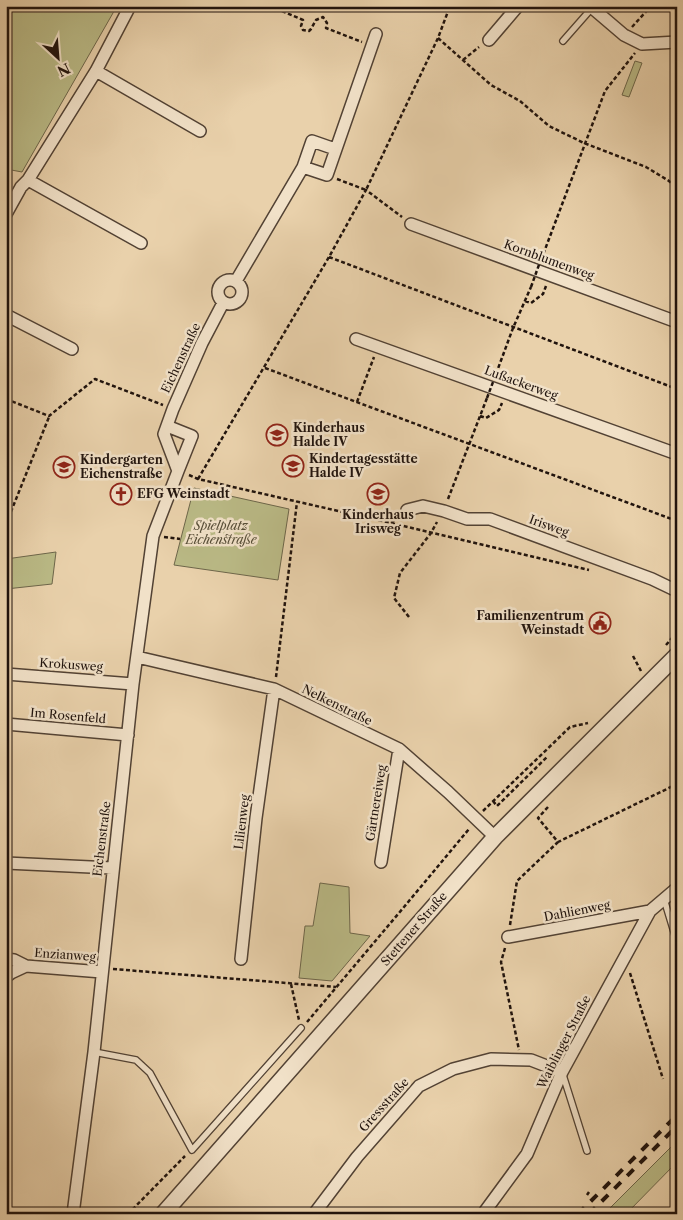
<svg xmlns="http://www.w3.org/2000/svg" width="683" height="1220" viewBox="0 0 683 1220" font-family="'Libre Caslon Text',serif">
<rect width="100%" height="100%" fill="#e9d1ab"/>
<filter id="stains"><feTurbulence type="fractalNoise" baseFrequency=".004" numOctaves="4"/><feColorMatrix values="0 0 0 0 .2 0 0 0 0 .09 0 0 0 0 .02 0 0 0 .5 -.17"/></filter>
<radialGradient id="worn" r=".72"><stop offset=".6" stop-color="#630" stop-opacity="0"/><stop offset="1" stop-color="#630" stop-opacity=".3"/></radialGradient>
<path fill="#baba86" stroke="#6d664a" d="M6 6H117L22 172 6 169Z
M635 61 642 63 629 97 622 95Z
M194 488 289 509 278 580 174 565Z
M56 552 52 584 6 589V559Z
M320 883 349 887 350 933 370 936 332 981 299 978 305 926H313Z
M677 1141V1162L626 1214H604Z"/>
<g fill="none" stroke-linecap="round" stroke-linejoin="round">
<path stroke="#69746f" stroke-width="4" d="M6 8 8 6"/>
<g stroke="#524234" stroke-width="8">
<path id="service" d="M563 41 592 8
M664 899 677 942
M94 1052 136 1060 150 1073 192 1150 301 1028
M563 1075 587 1151"/>
</g>
<g stroke="#524234" stroke-width="14">
<path id="minor" d="M590 6 624 35 642 44 677 42
M489 40 518 6
M96 71 200 131
M303 167 327 175 376 34
M28 180 141 243
M6 214 21 187 28 180 96 71 130 6
M411 224 677 322
M218 292a12 12 0 1 1 24 0a12 12 0 1 1-24 0Z
M236 281 303 167 312 141 335 149
M6 315 72 349
M356 339 677 454
M167 426 192 436 178 471
M407 510 423 506 444 511 467 519H490L652 579 677 591
M137 657 274 689 399 749 448 792 495 837
M6 674 133 684
M6 724 128 735
M381 862 399 749
M6 863 112 868
M508 937 650 911
M6 959 14 960 26 966
M241 959 256 818 274 689
M6 977 11 973 26 966 102 972
M73 1214 94 1052 133 684 153 536 178 471 164 434 173 409 202 343 223 303
M314 1214 357 1157 419 1086 453 1069 491 1059 531 1060 562 1072
M483 1214 527 1154 562 1072 650 911 677 888"/>
</g>
<g stroke="#524234" stroke-width="18">
<path id="tertiary" d="M163 1214 495 837 677 655"/>
</g>
<path stroke="#20130d" stroke-width="2.5" stroke-dasharray="4 2.5" stroke-linecap="butt" d="M270 6 303 20 301 26 303 30 309 31 311 29 316 20 323 17 327 23 326 28 362 42
M632 27 651 6
M438 38 491 85 520 101 549 126 584 143 646 167 669 181 677 188
M463 60 479 47
M337 179 366 190 438 38 450 6
M329 257 677 389
M541 260 605 91 635 53
M525 301 531 303 543 294 546 286
M265 368 677 521
M496 374 513 328 531 287
M6 399 49 416 95 379 163 405
M357 402 374 357
M480 416 486 418 499 410 502 403
M189 475 198 479 391 523 398 517
M198 479 329 257 366 190 402 217
M448 499 487 398
M391 523 589 570
M6 524 49 417
M164 537 180 539
M409 617 394 598 400 573 431 533 437 522
M666 645 677 632
M633 656 641 671
M276 677 297 502
M493 801 497 806 547 757
M548 807 538 818 558 842 677 784
M483 811 570 727 588 723
M510 925 517 881 558 842
M505 948 501 962 519 1050
M113 969 336 987
M630 973 663 1079
M291 984 299 1020
M307 1022 404 907 469 829
M587 1195 589 1192
M601 1211 603 1210
M128 1214 185 1156"/>
<use href="#service" stroke="#f1e1c8" stroke-width="5.5"/>
<use href="#minor" stroke="#f1e1c8" stroke-width="11"/>
<use href="#tertiary" stroke="#f1e1c8" stroke-width="15"/>
<path stroke="#20130d" stroke-width="4" stroke-dasharray="9 9" stroke-linecap="butt" d="M578 1214 677 1115
M589 1214 677 1126"/>
<path stroke="#20130d" stroke-width="2.5" stroke-dasharray="4 2.5" stroke-linecap="butt" d="M531 287 540 262
M487 398 496 374"/>
</g>
<defs>
<g id="school-ring" transform="scale(1.125)"><circle r="9.5" fill="#f1e1c8" stroke="#8f2418" stroke-width="1.5"/><path d="M0-5L7-2L0 1L-7-2ZM-4 1L0 2.5L4 1V4Q0 6-4 4Z" fill="#8f2418"/></g>
<g id="church-ring" transform="scale(1.125)"><circle r="9.5" fill="#f1e1c8" stroke="#8f2418" stroke-width="1.5"/><path d="M-1.2-6h2.4v3.5h3.3v2.4h-3.3V6h-2.4V-.1h-3.3v-2.4h3.3Z" fill="#8f2418"/></g>
<g id="civic-ring" transform="scale(1.125)"><circle r="9.5" fill="#f1e1c8" stroke="#8f2418" stroke-width="1.5"/><path d="M-.6-6.5H3V-4.5H.6V-3L4-1V1h2V6H-6V1h2V-1L-.6-3ZM-1.2 2.5V6h2.4V2.5Z" fill="#8f2418"/></g>
</defs>
<g fill-rule="evenodd">
<use href="#school-ring" x="277" y="435"/>
<use href="#school-ring" x="293" y="466"/>
<use href="#school-ring" x="64" y="467"/>
<use href="#church-ring" x="121" y="494"/>
<use href="#school-ring" x="378" y="494"/>
<use href="#civic-ring" x="600" y="623"/>
</g>
<g text-anchor="middle" stroke-width="5" stroke-linejoin="round" paint-order="stroke">
<g font-size="12" fill="#20130d" stroke="#f1e1c8">
<text transform="translate(549 260) rotate(20)" y="4">Kornblumenweg</text>
<text transform="translate(181 358) rotate(-65)" y="4">Eichenstraße</text>
<text transform="translate(521 383) rotate(20)" y="4">Lußackerweg</text>
<text transform="translate(549 526) rotate(20)" y="4">Irisweg</text>
<text transform="translate(71 665) rotate(4)" y="4">Krokusweg</text>
<text transform="translate(337 705) rotate(26)" y="4">Nelkenstraße</text>
<text transform="translate(68 716) rotate(5)" y="4">Im Rosenfeld</text>
<text transform="translate(376 803) rotate(-81)" y="4">Gärtnereiweg</text>
<text transform="translate(242 822) rotate(-83)" y="4">Lilienweg</text>
<text transform="translate(102 839) rotate(-83)" y="4">Eichenstraße</text>
<text transform="translate(577 911) rotate(-11)" y="4">Dahlienweg</text>
<text transform="translate(414 929) rotate(-49)" y="4">Stettener Straße</text>
<text transform="translate(65 955) rotate(4)" y="4">Enzianweg</text>
<text transform="translate(564 1042) rotate(-63)" y="4">Waiblinger Straße</text>
<text transform="translate(384 1105) rotate(-48)" y="4">Gressstraße</text>
</g>
<g font-size="12" font-weight="bold" fill="#20130d" stroke="#f1e1c8" text-anchor="start">
<text x="293" y="432">Kinderhaus<tspan x="293" dy="14">Halde IV</tspan></text>
<text x="309" y="463">Kindertagesstätte<tspan x="309" dy="14">Halde IV</tspan></text>
<text x="80" y="464">Kindergarten<tspan x="80" dy="14">Eichenstraße</tspan></text>
<text x="137" y="498">EFG Weinstadt</text>
<text x="378" y="519" text-anchor="middle">Kinderhaus<tspan x="378" dy="14">Irisweg</tspan></text>
<text x="584" y="620" text-anchor="end">Familienzentrum<tspan x="584" dy="14">Weinstadt</tspan></text>
</g>
<g font-size="12" font-style="italic" fill="#564d37" stroke="#f1e1c8">
<text x="221" y="530">Spielplatz<tspan x="221" dy="14">Eichenstraße</tspan></text>
</g>
</g>
<rect width="683" height="1220" fill="none" stroke="#e9d1ab" stroke-width="25"/>
<rect x="8" y="8" width="668" height="1205" fill="none" stroke="#20130d" stroke-width="2.5"/>
<rect x="12" y="12" width="658" height="1195" fill="none" stroke="#20130d"/>
<g transform="translate(58 58) rotate(154)" stroke="#f1e1c8" stroke-width="4" paint-order="stroke">
<path d="M0-4L9 19L0 12L-9 19Z" fill="#20130d"/>
<text y="-8" font-size="14" font-weight="bold" text-anchor="middle" fill="#20130d">N</text>
</g>
<rect width="100%" height="100%" filter="url(#stains)"/>
<rect width="100%" height="100%" fill="url(#worn)"/>
</svg>
